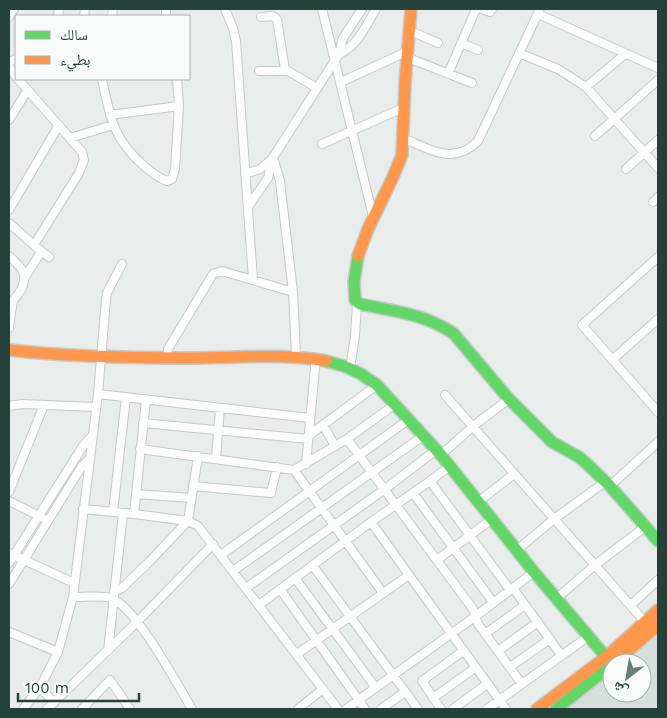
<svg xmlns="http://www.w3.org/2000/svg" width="667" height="718" viewBox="0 0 667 718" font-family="'Work Sans','Noto Naskh Arabic',sans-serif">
<rect width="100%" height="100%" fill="#e8edeb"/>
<path fill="#d6dedb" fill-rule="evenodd" d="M658 616V709H529ZM612 663H642V693H612Z"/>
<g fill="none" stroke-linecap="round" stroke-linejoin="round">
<g stroke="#c5cac8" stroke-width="10">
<path id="street" d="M225 9 233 28 236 41 253 280
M322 9 373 216
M481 9 490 12 492 9
M538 14 658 68
M58 16 59 9
M84 16 85 9
M112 16 113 9
M166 16V9
M9 17 14 9
M261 17 272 16 277 19 285 70
M408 30 438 43
M461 43 478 50
M519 53 558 69 586 87 658 168
M339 54C358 46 366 25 376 9
M406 57 472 83
M9 62 16 59
M9 67 16 77
M259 71H288L317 88
M448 74 476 9
M102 79C110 117 113 139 144 166 151 172 158 178 167 181L172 179 175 169 179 106 177 79
M341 82 406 52
M586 87 625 54
M110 115 179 106
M9 120 27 91
M595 136 658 80
M70 138 113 125
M403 138C429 149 453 166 478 141L540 9
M322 144 403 108
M273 157 280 181 293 292 296 356
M626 169 658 140
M245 174 260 169 272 159 339 54 343 38 362 9
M653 202 658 197
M248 207 268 178 272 159
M9 210 59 125
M9 223 34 245 79 173 84 160 82 152 18 79
M37 248 49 257
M9 256C21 267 29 273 21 290 18 294 17 297 13 300L9 328
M658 257 582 325 658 412
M25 277 41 252
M167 358 168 349 213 274 222 271 293 292
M612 360 658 319
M350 368 355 336 357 303
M98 394 310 418
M445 395 645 622
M9 406 22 404 96 407
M143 423 308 439
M323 425 335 446
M308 436 377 385
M347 439 473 609 478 624 522 684
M140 449 294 470 347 439 394 405
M441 455 472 427 509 399
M216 458 220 408
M306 464 316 358
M294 470 383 593
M430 481 450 466
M193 486 271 493 277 467
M610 486 658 442
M9 492 44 405
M413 493 493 602
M136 494 191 498
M9 501 43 518
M478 502 514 474
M83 509 134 514 188 521 198 526 338 709
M113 512 126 397
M134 514 146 400
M517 550 554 519 605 482
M9 553 74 583
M221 555 408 420
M437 560 492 519
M9 563 83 446 92 436
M313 566 418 709
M233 571 423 436
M409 575 371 522 430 481 510 590
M295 578 376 688
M9 584 82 466 90 458
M246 588 385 489 436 450
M513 588 561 655
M280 589 365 709
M114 592 122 588 150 561 188 521 198 456
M73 597C84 597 100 595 111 598 136 607 177 684 192 709
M557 598 595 565 645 527
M259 605 371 522
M631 605 658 580
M9 632 58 652
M485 634 525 605
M108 651 123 513
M498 651 538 622
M297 654 409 575 506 709
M510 667 550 639
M40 687 54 703
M433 698 475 668
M23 709 40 687 58 652 73 597 98 394 106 300 107 293 122 264
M47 709 138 621 213 544
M82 709 110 680 130 709
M298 709 323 689
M346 709 476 616 534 572
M381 709 405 692
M441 709 422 681 463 651
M453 709 487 684
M487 709 589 636"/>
</g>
<g stroke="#c3cbc8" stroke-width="14">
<path id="fast" d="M358 256 354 282 355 300 360 304C393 311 426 314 454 334L509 399 552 442 579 457 586 463 610 486 658 541
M326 361 344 366 361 374 377 385 441 455 534 572 612 664
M556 709 612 665"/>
</g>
<g stroke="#c3cbc8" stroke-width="14">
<path id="slow" d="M358 256 368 229 393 177 402 155 405 83 411 9
M9 350C70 357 131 358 192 358 237 358 281 353 326 361
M614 663 658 625
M537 709 606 657 658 610"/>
</g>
<use href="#street" stroke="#fcfcfc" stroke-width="8"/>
<use href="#fast" stroke="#63d668" stroke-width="11"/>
<use href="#slow" stroke="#ff974d" stroke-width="11"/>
</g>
<rect width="667" height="718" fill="none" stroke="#24423a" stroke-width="20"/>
<rect x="15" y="15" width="175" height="65" fill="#f7fbf9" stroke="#a3b1ad"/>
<rect x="25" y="31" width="25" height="8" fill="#63d668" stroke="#a3b1ad"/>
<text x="60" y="40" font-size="15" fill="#24423a">سالك</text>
<rect x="25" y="56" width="25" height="8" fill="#ff974d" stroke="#a3b1ad"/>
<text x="60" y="65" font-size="15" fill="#24423a">بطيء</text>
<g transform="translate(627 678) rotate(211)"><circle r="24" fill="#f7fbf9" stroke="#a3b1ad"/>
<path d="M0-4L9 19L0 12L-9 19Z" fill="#697e78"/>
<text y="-8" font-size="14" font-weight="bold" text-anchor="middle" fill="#24423a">ش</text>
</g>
<path d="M18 693v8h121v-8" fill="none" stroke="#24423a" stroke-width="2.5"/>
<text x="25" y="693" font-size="15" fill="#24423a" stroke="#f7fbf9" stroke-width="4" paint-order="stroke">100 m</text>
</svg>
